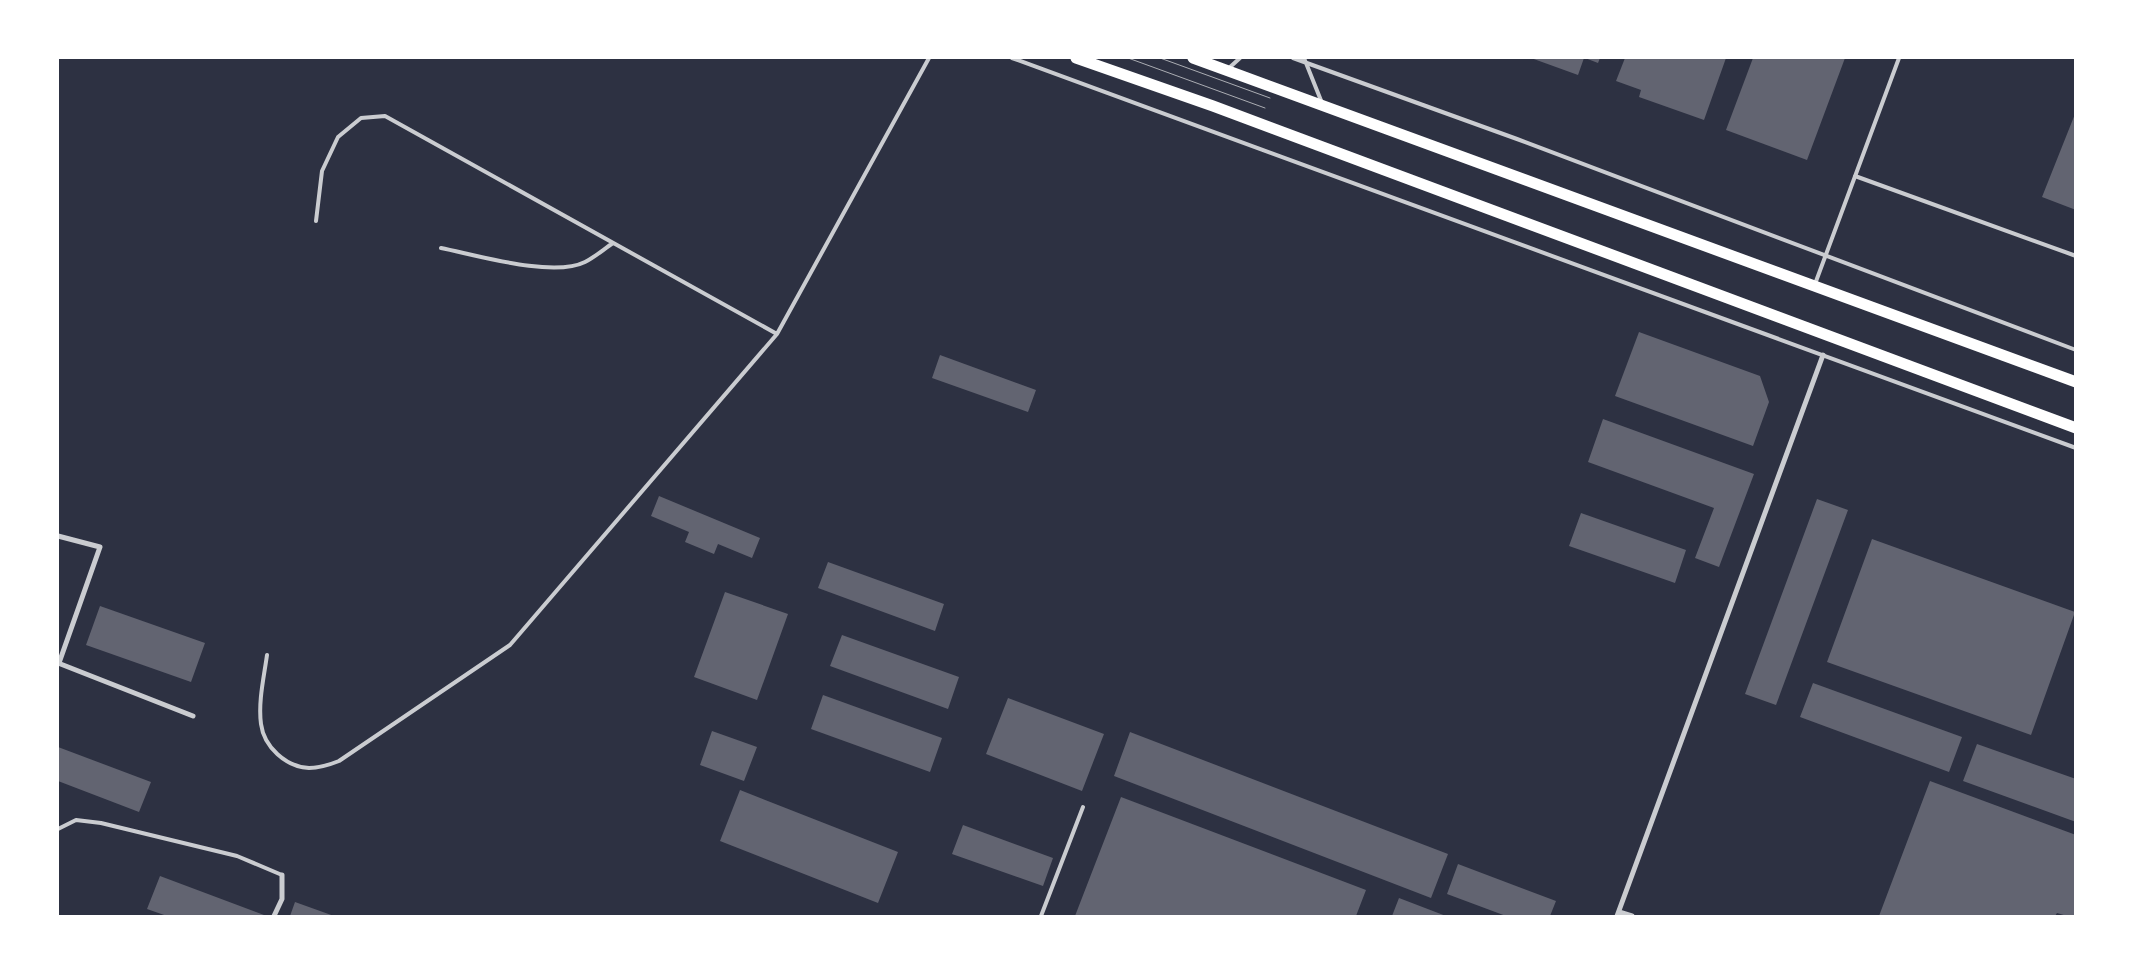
<svg xmlns="http://www.w3.org/2000/svg" width="2133" height="974" viewBox="0 0 2133 974" font-family="Inter,sans-serif">
<rect width="100%" height="100%" fill="#2d3142"/>
<path fill="#626471" d="M1531 58H1584L1578 75Z
M1585 58H1600L1598 63Z
M1625 58H1726L1704 120 1639 97 1641 90 1616 81Z
M1753 58H1845L1807 160 1726 130Z
M2075 114H2076V210L2042 197Z
M1639 332 1760 376 1769 402 1753 446 1615 396Z
M940 355 1036 390 1028 412 932 378Z
M1603 419 1754 474 1719 567 1695 558 1714 508 1588 462Z
M659 496 760 538 752 558 718 544 714 554 685 542 689 532 651 516Z
M1817 499 1848 510 1776 705 1745 694Z
M1581 513 1686 550 1675 583 1569 546Z
M1872 539 2075 612 2031 735 1827 662Z
M828 562 944 604 935 631 818 588Z
M725 592 788 614 757 700 694 677Z
M100 606 205 643 191 682 86 645Z
M842 635 959 677 948 709 830 666Z
M1813 683 1962 737 1949 772 1800 717Z
M823 695 942 738 930 772 811 729Z
M1008 698 1104 734 1082 791 986 754Z
M712 731 757 747 744 781 700 765Z
M1130 732 1448 854 1431 898 1114 776Z
M1977 744 2076 779V822L1963 781Z
M58 747 151 782 139 812 58 781Z
M1930 781 2076 835V916H2067L2057 913 2055 916H1879Z
M740 790 898 852 878 903 720 841Z
M1121 797 1366 890 1356 916H1075Z
M963 825 1053 858 1043 886 952 854Z
M1458 864 1556 901 1550 916H1506L1447 894Z
M160 876 264 915 263 916H167L147 909Z
M1399 898 1446 916H1392Z
M295 902 334 916H290Z"/>
<g fill="none" stroke-linecap="round" stroke-linejoin="round">
<path stroke="#caccd0" stroke-width="4" d="M1012 58 2076 448
M1293 58 1517 139 2076 350
M1304 58 1322 103
M1229 68 1240 58
M1855 176 2076 256
M316 221 322 171 338 137 361 118 385 116 777 334
M441 248C476 255 553 278 585 262 595 257 604 249 613 243
M1815 284 1899 58
M267 655C264 677 258 702 261 724 264 747 286 767 309 768 320 768 329 765 339 761L510 645 777 334 929 58
M58 829 76 820 101 823 237 856 282 875
M1041 916 1083 807"/>
<path stroke="#caccd0" stroke-width="5" d="M58 536 100 547 59 663
M58 663 193 716
M1619 912 1632 916
M274 916 282 899V875
M1617 916 1823 355"/>
<path stroke="#fff" stroke-width="11" d="M1076 58 1213 106 2076 428
M1193 58 2076 382"/>
<path stroke="#abadb3" stroke-width="1" d="M1128 58 1265 108
M1160 58 1270 98"/>
</g>
<rect width="2133" height="974" fill="none" stroke="#ffffff" stroke-width="118"/>
</svg>
